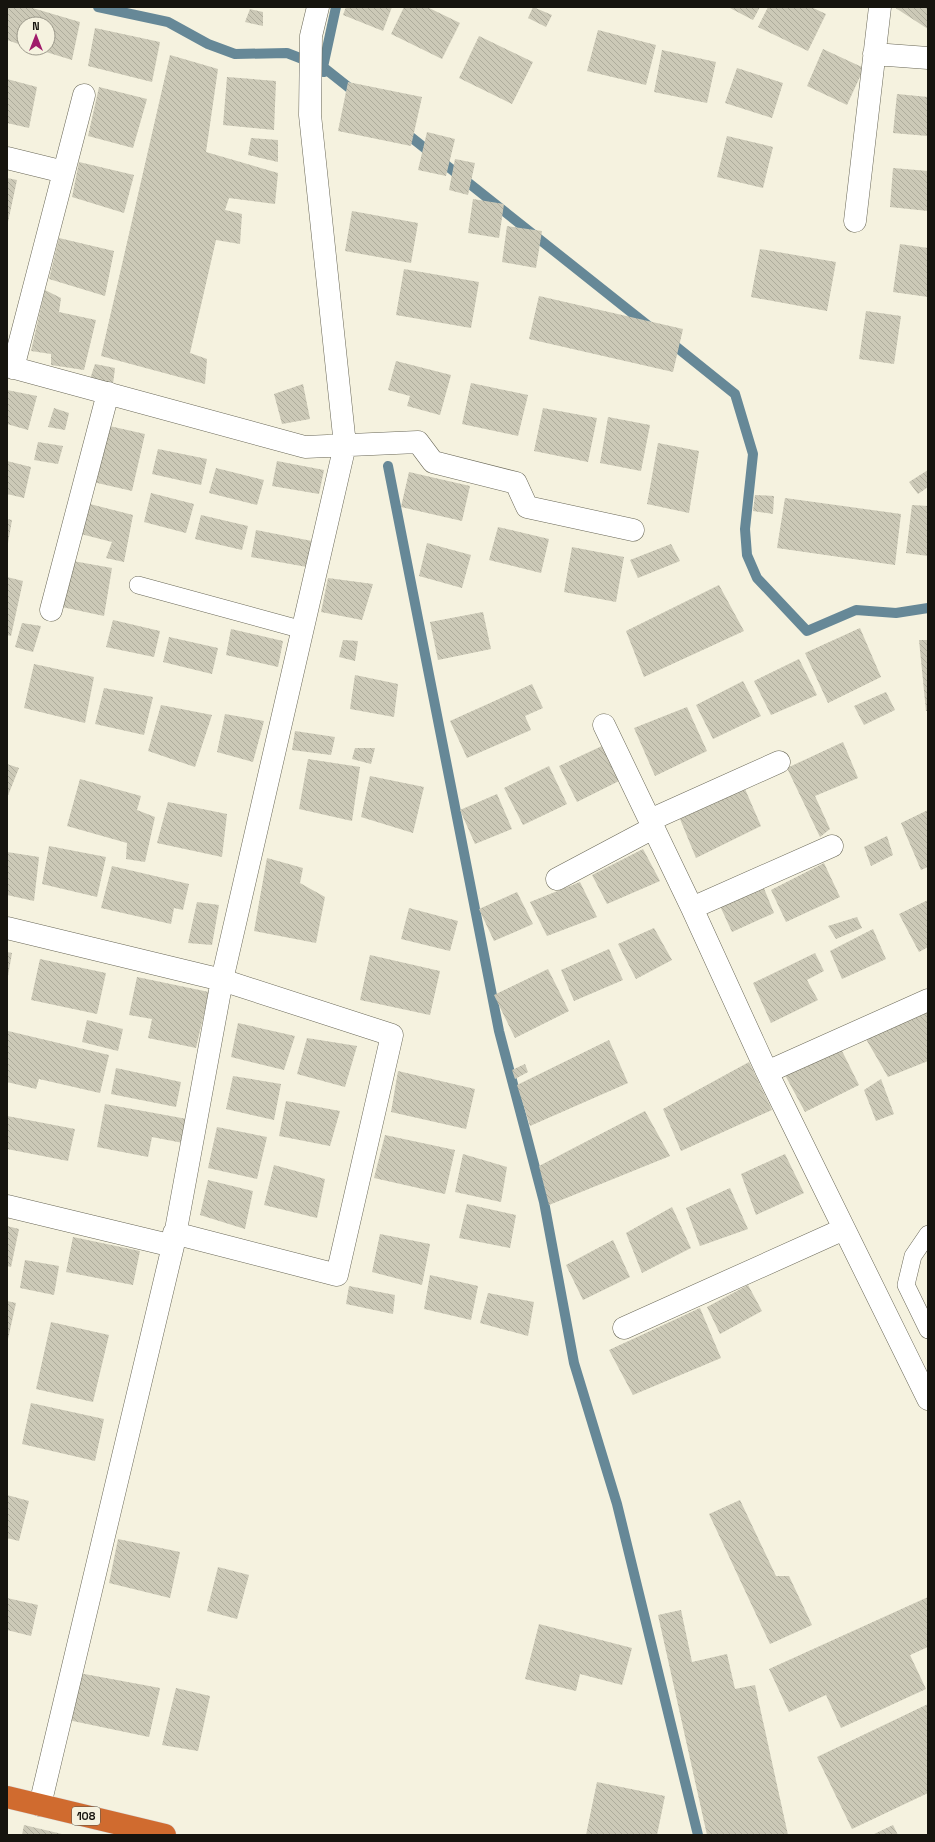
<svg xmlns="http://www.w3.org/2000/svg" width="935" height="1842" viewBox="0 0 935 1842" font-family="'Space Grotesk',sans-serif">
<defs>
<pattern id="building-back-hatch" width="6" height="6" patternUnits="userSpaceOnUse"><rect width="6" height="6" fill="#ccc9b7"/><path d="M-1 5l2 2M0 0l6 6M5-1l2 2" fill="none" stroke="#aeac9c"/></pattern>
</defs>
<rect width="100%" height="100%" fill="#f5f2df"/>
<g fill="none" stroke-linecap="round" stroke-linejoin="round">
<path stroke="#668897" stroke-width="10" d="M98 7 168 22 208 44 235 54 287 53 323 67 357 94
M324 72 323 67 336 7
M402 130 651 328
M669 341 735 394 753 454 745 529 747 555 757 578 807 631 856 610 896 613 928 608
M388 466 499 1031 544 1202 574 1363 617 1504 698 1835"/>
</g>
<path fill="url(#building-back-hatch)" d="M7 7H29L80 22 72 60 33 48H48V24H24V46L7 40Z
M346 7H392L383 31 343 15Z
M404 7H427L460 23 442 59 391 34Z
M533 7 552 15 546 27 528 18Z
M728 7H760L753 20Z
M768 7H811L826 14 808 51 758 27Z
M894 7H928V29Z
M250 9 263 12V26L245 22Z
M95 28 160 42 152 82 88 66Z
M598 30 656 45 646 85 587 71Z
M479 36 533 62 512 104 459 78Z
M823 49 864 68 847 105 807 86Z
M662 50 716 62 707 103 654 92Z
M170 55 218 69 206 152 278 173 275 204 229 198 225 210 242 214 240 244 216 240 190 353 207 359 205 384 101 356Z
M737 68 783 83 772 118 725 103Z
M227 77 276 81 274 130 223 125Z
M7 79 37 87 29 128 7 123Z
M348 82 422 97 411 146 338 131Z
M99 87 147 99 133 148 88 136Z
M897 94 928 97V136L893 133Z
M427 132 455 139 446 176 418 170Z
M727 136 773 147 763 188 717 177Z
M251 138 278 140V162L248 155Z
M455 159 475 163 468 195 449 190Z
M79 162 134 175 124 213 72 197Z
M893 168 928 171V211L890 207Z
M7 178 17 180 8 222H7Z
M473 199 504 204 499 238 468 233Z
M352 211 418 223 411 263 345 251Z
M507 226 542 231 536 268 502 262Z
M59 238 114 251 105 296 49 279Z
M900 244 928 248V297L893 292Z
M760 249 836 262 827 311 751 297Z
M404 269 479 282 471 328 396 315Z
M45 290 61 298 59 312 96 320 84 370 51 365V354L31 351Z
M539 296 683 329 673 372 529 339Z
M866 311 901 316 894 364 859 359Z
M396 361 451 375 440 415 407 406 410 396 388 390Z
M95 364 115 368 113 384 90 379Z
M471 383 528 395 518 436 462 424Z
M303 384 310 419 282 424 274 394Z
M7 390 37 396 28 430 7 424Z
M54 408 69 413 65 430 48 427Z
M543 408 597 418 588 462 534 451Z
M608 417 650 425 641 471 600 463Z
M105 425 145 434 132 491 93 482Z
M38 442 63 446 58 464 34 460Z
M658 443 699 451 689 513 647 504Z
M158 449 207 459 201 485 152 474Z
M7 461 31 467 24 498 7 494Z
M277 461 324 470 319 494 272 486Z
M216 468 264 480 257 505 209 493Z
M928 470V487L918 494 909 482Z
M409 472 470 486 462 521 401 507Z
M151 493 194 504 186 533 144 522Z
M755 495 774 496 773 514 753 511Z
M785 498 901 514 895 565 777 548Z
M86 503 133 515 124 562 106 558 112 542 77 533Z
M912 505 928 506V556L906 553Z
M201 515 248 526 242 550 195 539Z
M7 519 12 520 8 543H7Z
M498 527 549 539 541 573 489 560Z
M256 530 312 541 307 567 251 557Z
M427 543 471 555 462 588 419 576Z
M671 544 680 561 638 578 630 560Z
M572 547 624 557 616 602 564 592Z
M73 561 112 568 104 616 62 607Z
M7 577 23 581 11 636 7 635Z
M328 578 373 584 362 620 321 612Z
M719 585 744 631 644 677 626 631Z
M483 612 491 649 438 660 430 622Z
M113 620 160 631 154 657 106 647Z
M22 623 41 626 33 652 15 647Z
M860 628 881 677 828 703 805 653Z
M231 629 283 641 278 667 226 655Z
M169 637 218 648 212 674 163 662Z
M343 640 358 641 355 661 339 657Z
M919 640H928V711H926Z
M799 659 817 695 771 715 754 681Z
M34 664 94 677 85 723 24 708Z
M355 675 398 684 394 717 350 709Z
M743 681 761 716 713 739 696 705Z
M532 684 543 708 525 716 531 730 467 758 450 721Z
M104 688 153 697 144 735 95 724Z
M886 692 895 710 864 725 854 706Z
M161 705 212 715 195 767 148 751Z
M687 707 707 751 655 776 634 728Z
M225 714 264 721 253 762 217 752Z
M295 731 335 737 331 755 292 750Z
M843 742 858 778 815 796 830 829 820 837 787 768Z
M602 746 619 781 577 802 559 766Z
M355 748H375L371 764 352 759Z
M308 759 360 767 352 821 299 809Z
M7 764 19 768 7 798Z
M549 766 567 804 523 825 504 788Z
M370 776 424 787 413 833 361 817Z
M80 779 141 796 137 810 155 817 145 862 126 859 127 843 67 826Z
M745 789 761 826 696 858 680 819Z
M497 794 512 829 475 844 460 810Z
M168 802 227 814 222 857 157 843Z
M928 810V867L921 870 901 823Z
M887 836 893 855 871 866 864 847Z
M49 846 106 857 97 897 42 884Z
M643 849 660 881 607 904 592 875Z
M7 852 39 857 34 901 7 895Z
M267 858 303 868 300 883 325 897 316 943 254 931Z
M824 863 840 897 786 922 771 890Z
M112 866 189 884 183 910 174 908 171 924 101 908Z
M580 882 597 917 547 936 530 902Z
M763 886 774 913 732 932 720 906Z
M517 892 533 924 494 941 479 909Z
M928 900V947L919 952 899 914Z
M197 902 219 905 212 945 188 943Z
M409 908 458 921 450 951 401 939Z
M857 917 862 928 836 939 828 926Z
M654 928 672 960 636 979 618 944Z
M873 929 886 959 842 979 830 951Z
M609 949 623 980 574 1001 561 970Z
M7 952 12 953 8 976H7Z
M815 953 824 971 807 980 818 1000 771 1023 753 983Z
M370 955 440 971 430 1015 360 1000Z
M40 959 106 973 97 1014 31 1000Z
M548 969 569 1011 515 1038 494 995Z
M137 977 209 992 196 1048 148 1038 152 1019 129 1015Z
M927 1011 928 1014V1061L888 1077 866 1039Z
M87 1020 123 1029 118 1051 82 1042Z
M238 1023 295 1036 284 1070 231 1057Z
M8 1031 109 1055 100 1093 39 1079 36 1089 7 1082Z
M307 1038 357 1046 345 1087 297 1074Z
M609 1040 628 1083 530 1126 517 1085Z
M841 1049 859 1085 805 1112 785 1075Z
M749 1062 772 1110 681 1151 663 1109Z
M525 1064 528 1072 515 1079 512 1070Z
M116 1068 181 1082 176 1107 111 1094Z
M398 1071 475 1089 466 1129 391 1112Z
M233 1076 281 1084 274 1120 226 1109Z
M881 1079 894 1114 876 1121 864 1090Z
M286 1101 340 1111 330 1146 279 1136Z
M105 1104 187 1119 183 1143 152 1137 148 1157 97 1147Z
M645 1111 670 1156 549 1205 539 1166Z
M7 1116 75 1129 68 1161 7 1149Z
M217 1127 267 1137 257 1179 208 1168Z
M385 1135 455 1150 445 1194 374 1178Z
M463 1154 507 1167 501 1202 455 1192Z
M785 1154 804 1193 756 1215 741 1174Z
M274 1165 325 1179 317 1218 264 1205Z
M208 1180 253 1191 245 1229 200 1215Z
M730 1188 748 1229 700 1246 686 1208Z
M467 1204 516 1215 510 1248 459 1238Z
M672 1207 691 1248 642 1273 626 1233Z
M7 1226 19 1229 11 1267 7 1266Z
M380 1234 430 1244 422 1285 372 1272Z
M73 1237 140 1251 133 1285 66 1272Z
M613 1240 630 1277 583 1300 566 1265Z
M25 1260 59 1266 54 1295 20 1288Z
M430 1275 478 1286 471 1320 424 1309Z
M748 1285 762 1311 720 1334 707 1307Z
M349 1286 395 1295 393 1314 346 1304Z
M488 1293 534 1302 528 1336 480 1323Z
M7 1301 16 1303 8 1339H7Z
M700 1308 721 1358 633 1395 609 1350Z
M51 1322 109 1335 93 1402 36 1389Z
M31 1403 104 1419 95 1461 22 1444Z
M7 1495 29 1501 19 1541 7 1538Z
M740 1500 776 1576H789L812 1625 770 1644 709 1514Z
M118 1539 180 1552 170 1598 109 1583Z
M218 1567 249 1575 237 1619 207 1611Z
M928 1597V1647L910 1655 926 1689 841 1728 826 1695 789 1712 769 1669Z
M7 1598 38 1605 31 1636 7 1630Z
M681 1610 692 1662 727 1654 735 1689 755 1685 788 1835H707L658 1615Z
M539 1624 632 1648 622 1685 580 1674 576 1691 525 1679Z
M79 1673 160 1688 149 1737 68 1720Z
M176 1688 210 1696 198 1751 162 1745Z
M928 1704V1793L852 1829 817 1757Z
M597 1782 665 1796 657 1835H586Z
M24 1825 62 1834V1835H22Z
M893 1825 898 1835H872Z"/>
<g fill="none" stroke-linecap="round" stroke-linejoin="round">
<g stroke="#696757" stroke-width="18">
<path id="lane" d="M138 585 303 630
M928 1234 913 1256 906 1285 928 1330"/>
</g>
<g stroke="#696757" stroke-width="23">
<path id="street" d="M874 54 928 58
M7 158 64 172
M855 221 880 7
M7 366 305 447 418 442 433 462 516 483 527 507 633 530
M13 368 84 95
M51 610 108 393
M604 725 692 908 767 1072 928 1399
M650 820 779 762
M557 879 653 828
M692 908 832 846
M7 928 222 980 392 1035 337 1275 174 1233
M767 1072 928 1000
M7 1206 173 1246
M624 1328 844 1229
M40 1805 173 1246 222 980 345 445 310 115 311 36 318 7"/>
</g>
<g stroke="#dad9d8" stroke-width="23">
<path id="highway" d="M7 1797 165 1835"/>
</g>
<use href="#lane" stroke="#fff" stroke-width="17"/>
<use href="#street" stroke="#fff" stroke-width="22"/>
<use href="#highway" stroke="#d06b2f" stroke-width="22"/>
</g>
<g text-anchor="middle" stroke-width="4" stroke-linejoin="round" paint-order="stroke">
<rect fill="#f5f2df" stroke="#59574d" stroke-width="1" x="72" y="1807" width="28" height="18" rx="3"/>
<g font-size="11" font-weight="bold" fill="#16140e">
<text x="86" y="1820">108</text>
</g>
</g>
<rect width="935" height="1842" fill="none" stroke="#16140e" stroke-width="16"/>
<g transform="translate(36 36)"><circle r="19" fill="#f5f2df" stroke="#9c998b"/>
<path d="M0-3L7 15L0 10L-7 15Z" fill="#a01b6b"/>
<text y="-6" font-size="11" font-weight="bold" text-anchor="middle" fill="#16140e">N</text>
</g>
</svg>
